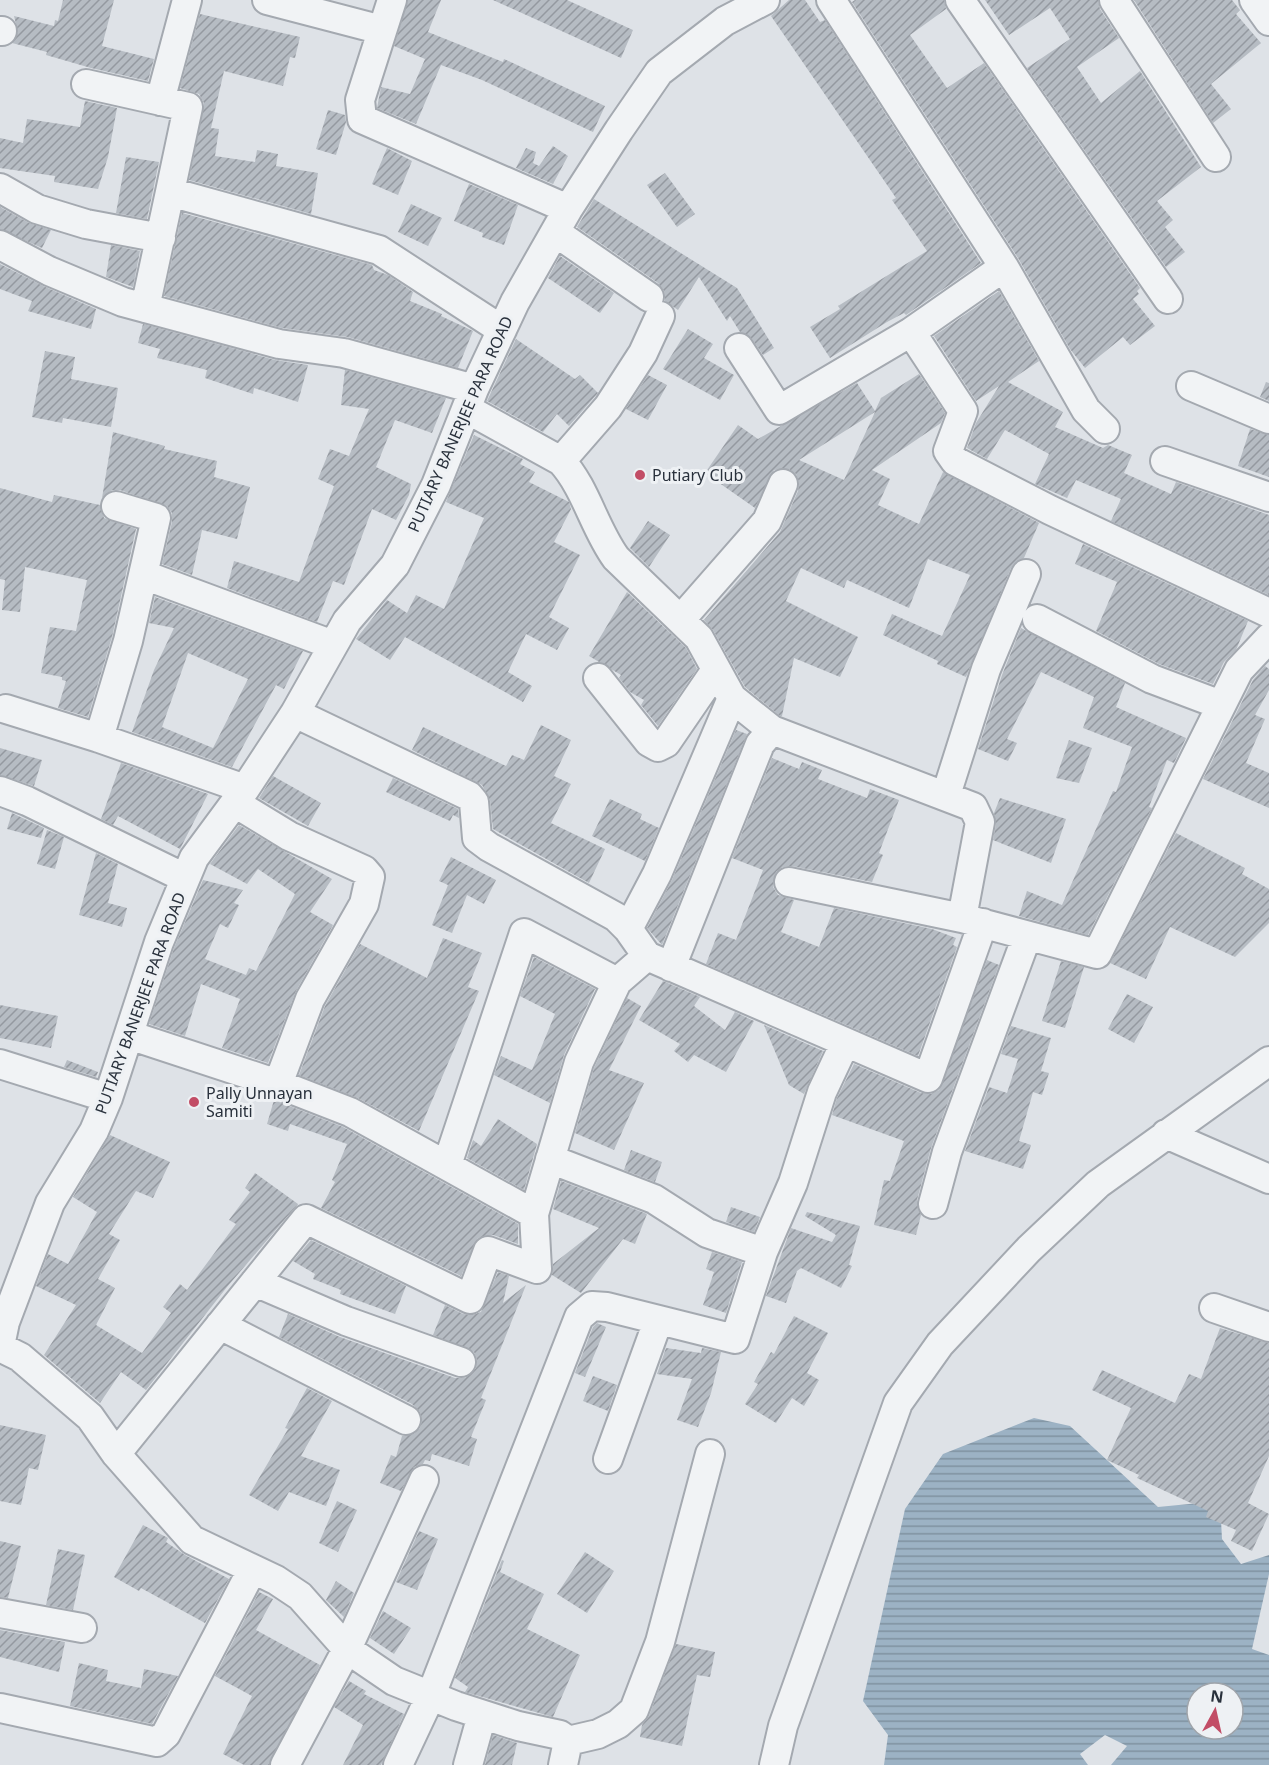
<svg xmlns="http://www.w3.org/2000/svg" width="1269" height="1765" viewBox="0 0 1269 1765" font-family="'Noto Sans',sans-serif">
<defs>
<pattern id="water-rules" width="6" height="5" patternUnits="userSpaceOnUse" patternTransform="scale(1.5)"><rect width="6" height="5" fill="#9cb2c4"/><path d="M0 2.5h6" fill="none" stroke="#7f91a0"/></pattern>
<pattern id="building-hatch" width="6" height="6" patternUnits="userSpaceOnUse" patternTransform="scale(1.5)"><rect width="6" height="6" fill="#b6bcc3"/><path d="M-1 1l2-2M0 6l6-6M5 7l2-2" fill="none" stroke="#9499a0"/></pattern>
</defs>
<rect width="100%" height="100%" fill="#dee2e7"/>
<path fill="url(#water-rules)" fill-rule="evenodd" d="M1034 1418 1070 1426 1158 1507 1220 1501 1222 1539 1241 1564 1269 1555V1574L1252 1649 1269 1655V1765H1111L1127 1746 1105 1735 1080 1754 1088 1765H884L888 1735 863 1701 905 1509 943 1454ZM1197 1693H1233V1729H1197Z"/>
<path fill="url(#building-hatch)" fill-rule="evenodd" d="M63 0H114L102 46 154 59 148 81 91 68 46 55 47 52 12 43 18 32 14 16 54 26 55 20 58 21Z
M408 0H441L428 32 503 62 504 59 605 106 593 132 482 80 441 65 416 124 377 108 381 87 410 94 425 59 394 46Z
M493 0H567L633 30 621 58Z
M789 0H805L820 22 825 20 981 263 906 315 904 313 887 322 830 358 810 327 840 309 838 306 927 251 892 200 896 198 771 16Z
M855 0H944L946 9 910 35 947 88 984 63 1140 288 1137 291 1139 294 1133 299 1155 326 1130 345 1123 337 1085 368 1070 349 1018 258 852 2Z
M985 0H1098L1100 9 1119 38 1077 67 1101 103 1140 71 1201 167 1157 201 1173 220 1165 227 1185 252 1166 267 1027 68 1070 39 1050 8 1009 35Z
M1134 0H1232L1240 10 1236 14 1261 43 1211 84 1231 109 1213 123Z
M200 14 300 37 295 58 290 57 283 86 224 71 211 128 219 129 215 156 255 162 257 150 278 154 276 166 318 173 311 214 189 180 204 103 199 94 180 88Z
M85 101 117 108 108 157 98 189 54 182 55 176 0 168V138L23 143 27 119 80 127Z
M328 110 345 115 346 122 336 155 316 149Z
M553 146 568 156 553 184 516 168 526 148 536 152 533 163 539 166Z
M387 148 412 161 398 195 372 184Z
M126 157 159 162 147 219 116 213Z
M665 173 695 214 677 227 647 185Z
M469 184 518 205 504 245 482 237 483 233 454 221Z
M594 199 737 288 774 348 763 355 752 339 740 332 730 316 727 321 699 277 678 310 665 301 664 291 658 283 577 227Z
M411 204 442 218 428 246 398 232Z
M0 207 29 223 51 230 42 248 0 229Z
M182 213 372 265 374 270 388 275 413 292 410 301 442 314 441 316 473 331 458 368 348 337 282 328 164 296Z
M111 245 140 251 133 287 106 277Z
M560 256 614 293 600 313 548 278Z
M0 264 43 286 96 309 91 329 28 311 32 301 0 289Z
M999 291 1039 361 1008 382 1063 412 1055 427 1103 448 1108 445 1132 455 1124 473 1171 494 1176 482 1269 515V595L1111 521 1121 499 1076 480 1067 498 1035 484 1049 454 1005 430 987 459 967 448 976 423 999 386 976 401 934 336Z
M143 324 275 360 308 365 298 402 254 388 253 394 205 378 207 370 157 358 160 349 138 343Z
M688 329 713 344 704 358 734 375 720 400 663 369Z
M516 339 575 379 580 375 598 393 569 426 557 414 543 432 487 401Z
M45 351 75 357 71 379 118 388 111 427 63 418 62 423 32 417Z
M345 370 446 398 432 433 395 420 376 467 411 484 409 495 396 520 372 509 344 585 333 581 317 622 227 588 234 561 299 582 334 486 318 479 330 449 349 456 369 409 341 405Z
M919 374 945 413 941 423 872 470 890 479 878 505 919 524 943 472 1039 523 1024 558 1011 568 966 677 937 664 938 661 883 635 892 614 942 636 970 575 928 559 909 608 847 580 844 588 801 568 786 601 858 637 840 677 794 658 782 716H780L745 687 713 630 704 620 780 532 798 491 799 482 796 474 789 469 774 470 755 508 705 473 738 425 758 439 857 383 875 411 881 398ZM875 412 844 480 799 460Z
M648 375 667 385 648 420 626 409Z
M1266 382 1269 383V401L1260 397Z
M1250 429 1269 435V477L1238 466Z
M113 432 165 446 164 449 217 461 214 477 250 487 237 539 202 530 192 575 162 564 172 522V513L167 506 120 490H112L102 498Z
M474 435 523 459 520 464 535 472 529 482 569 502 571 509 554 542 580 555 549 617 569 628 557 650 526 634 508 672 532 686 523 702 405 637 390 660 356 639 387 600 407 613 416 595 444 609 484 518 446 502Z
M0 488 52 502 54 495 100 505 104 518 136 529 112 637 88 717 58 708 66 681 62 680V677L41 673 50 627 76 631 87 580 25 567 20 612 2 610 5 580 0 579Z
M648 521 670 535 649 567 630 548Z
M1083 544 1248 621 1236 650 1224 662 1213 684 1159 664 1096 631 1117 582 1075 564Z
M627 592 686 648 697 669 658 726 641 705 644 700 630 692 619 678 621 675 589 656Z
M155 597 303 651 284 689 276 685 232 767 132 732 154 670 174 628 149 623ZM188 653 248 679 213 748 162 727Z
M1021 628 1125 683 1116 707 1186 738 1174 763 1167 760 1149 807 1152 808 1088 935 1019 916 1027 891 1062 905 1113 791 1116 792 1132 747 1083 728 1094 697 1041 672 1007 739 1017 743 1008 761 978 749 1002 675Z
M1265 666 1269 669V690L1255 715 1265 719 1246 763 1269 773V808L1203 779 1253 680Z
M541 725 571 740 554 776 571 784 551 823 605 849 589 883 493 829 490 800 482 785 412 750 423 727 506 766 512 755 524 760Z
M736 730 747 734 662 945 647 928 672 880Z
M1069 740 1092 748 1079 783 1056 778Z
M0 748 42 760 34 786 0 775Z
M772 758 799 769 802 762 822 770 818 779 867 798 870 789 899 800 879 853 883 855 872 882 792 866 783 867 776 872 773 887 778 895 794 900 781 932 819 947 834 908 932 929 956 938 953 945 957 947 918 1056 706 964 718 933 736 940 763 870 732 858Z
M121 763 208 794 180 849 118 816 113 825 101 819Z
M273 776 321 803 308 826 259 798Z
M393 778 458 809 459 818 453 815 450 821 386 792Z
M1000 798 1066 819 1051 863 993 840 996 824 994 813Z
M610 799 642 814 640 819 659 828 645 861 592 836Z
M12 813 44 828 41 838 7 829Z
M239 825 332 879 310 912 333 925 296 991 268 1063 222 1048 240 999 201 984 185 1036 149 1024 174 948 203 880 243 890 234 903 239 905 228 928 220 924 205 959 246 975 249 968 256 971 295 894 258 869 247 884 210 864Z
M47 830 64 837 55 869 37 864Z
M1176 833 1245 868 1242 874 1269 889V923L1235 957 1170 927 1146 979 1110 963Z
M96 853 118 864 108 903 127 908 122 927 79 915Z
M451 857 496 880 484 904 467 895 452 933 432 925 448 885 439 881Z
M443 938 482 953 468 987 479 991 419 1131 358 1098 299 1075 325 1006 360 944 427 978Z
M534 957 595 989 564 1055 550 1103 494 1075 501 1056 532 1070 555 1014 520 996Z
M987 960 999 965 931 1148 917 1200 921 1215 916 1235 874 1225 884 1180 890 1181 904 1141 832 1115 837 1098 854 1064 921 1093 931 1094 939 1090Z
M1061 961 1084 967 1065 1028 1042 1021Z
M663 981 700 997 694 1006 725 1030 735 1012 754 1021 726 1072 694 1055 688 1062 674 1051 680 1044 639 1020Z
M1127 994 1153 1007 1134 1043 1108 1029Z
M627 998 641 1006 609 1070 644 1083 614 1150 575 1133 594 1068Z
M0 1005 58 1016 51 1048 0 1038Z
M764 1025 823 1051 804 1094 789 1085Z
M1011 1026 1051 1038 1041 1071 1049 1073 1042 1095 1033 1092 1019 1141 1031 1145 1023 1169 965 1151 989 1087 1007 1093 1018 1059 1001 1054Z
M67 1060 98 1072 96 1077 64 1067Z
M274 1100 343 1127 518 1224V1244L493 1235 478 1238 461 1276 321 1208 335 1182 332 1180 347 1144 290 1124 288 1131 267 1124Z
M498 1119 537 1144 524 1190 467 1158 473 1140 481 1146Z
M110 1135 170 1162 153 1198 136 1191 109 1234 120 1240 98 1279 115 1288 96 1325 142 1353 171 1313 163 1307 180 1284 187 1290 236 1224 229 1220 250 1192 245 1188 255 1173 298 1204 227 1287 146 1390 121 1372 100 1403 44 1355 76 1305 36 1286 48 1254 68 1264 97 1212 73 1197Z
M631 1150 662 1162 655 1182 624 1170Z
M561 1181 647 1214 635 1244 623 1239 581 1293 552 1275 553 1264 599 1228 553 1209Z
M731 1207 760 1217 754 1232 726 1222Z
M807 1212 860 1226 849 1265 852 1266 841 1288 801 1268 797 1271 786 1303 766 1296 791 1228 832 1242 836 1235 805 1216Z
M311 1240 406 1286 395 1314 340 1294 341 1290 313 1279 315 1274 293 1261Z
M712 1252 742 1262 726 1313 703 1305 714 1272 706 1269Z
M498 1272 509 1276 503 1303 526 1285 481 1398 486 1400 471 1437 477 1439 469 1466 432 1454 430 1461 425 1460 423 1464 414 1467 401 1491 380 1483 391 1455 396 1457 402 1436 414 1434 420 1428 422 1420 420 1412 412 1404 279 1337 288 1314 340 1337 455 1378H465L476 1368 477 1360 474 1352 433 1335 445 1305 463 1314 472 1315 481 1312Z
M794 1316 828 1333 807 1373 819 1380 804 1406 792 1398 776 1423 745 1404 758 1384 754 1382 771 1352 774 1354Z
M597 1323 606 1327 585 1377 575 1373 593 1327Z
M1220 1328 1269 1343V1456L1248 1503 1269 1514 1252 1551 1231 1541 1236 1530 1206 1517 1208 1511 1137 1478 1139 1475 1107 1460 1131 1408 1092 1390 1102 1370 1175 1403 1189 1374 1201 1379Z
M666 1348 701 1353 702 1348 721 1352 711 1393 698 1427 677 1420 692 1379 657 1374Z
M593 1376 617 1385 608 1411 583 1401Z
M307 1388 332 1401 301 1456 340 1470 326 1506 289 1492 278 1511 249 1495 288 1429 285 1428Z
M0 1425 46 1435 38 1470 29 1468 21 1505 0 1501Z
M337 1501 357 1510 338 1552 319 1543Z
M143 1525 168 1538 166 1542 185 1555 229 1579 205 1623 141 1588 139 1591 114 1577Z
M419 1531 438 1539 417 1590 396 1582Z
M0 1541 21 1546 8 1598 0 1597Z
M58 1549 85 1555 73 1610 46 1605Z
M585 1552 614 1571 587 1613 557 1594Z
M502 1560 504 1561 500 1572 544 1594 527 1629 580 1655 553 1717 465 1692 468 1687 455 1678Z
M336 1581 354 1593 344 1617 326 1600Z
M259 1592 273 1599 256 1630 320 1665 269 1765H244L223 1754 252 1696 215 1676Z
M383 1611 411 1628 394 1654 370 1638Z
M0 1630 65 1642 59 1672 0 1657Z
M676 1644 715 1652 710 1677 697 1675 682 1746 640 1737 642 1725 649 1716Z
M79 1663 108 1670 106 1681 141 1688 144 1669 178 1676 152 1724 70 1706Z
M349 1681 366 1691 364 1694 404 1714 381 1765H343L363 1725 334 1707Z
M493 1735 517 1743 512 1765H485Z"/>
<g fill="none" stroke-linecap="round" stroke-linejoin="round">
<g stroke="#a4a9b0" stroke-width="32">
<path id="minor" d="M267 0 382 30
M392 0 360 100 362 119 568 209
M831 0 1004 267 1086 410 1105 429
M960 0 1168 299
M1114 0 1216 157
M1254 0 1269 21
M0 31H2
M86 84 188 107 170 192
M160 101 187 0
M0 188 37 209 86 224 161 238
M555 232 649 297
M0 245 49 271 123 302 279 344 344 353 474 389
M145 308 170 192 379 250 502 330
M911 332 963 411 948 451 955 461 1050 510 1269 613
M739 348 779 410 911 332 1004 267
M1191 386 1269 419
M467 409 561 461C586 488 594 528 616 558L699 638 732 698 772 730 973 807 980 822 962 918
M561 461 608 407 643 353 660 316
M1165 461 1269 497
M144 575 333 645
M682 618 767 521 783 484
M1037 619 1152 679 1221 705
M598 678 649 742 658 747 666 743 716 670
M6 709 99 738 245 789
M295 713 469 796 474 802 477 838 489 847 616 917 628 929 647 956
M99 738 128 641 156 518 116 506
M0 791 27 801 185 878
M946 795 986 669 1026 574
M235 803 289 836 364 870 370 877 364 904 310 999 278 1084
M789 882 962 918 1097 954 1239 670 1269 638
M628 929 657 874 732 698
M671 967 760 744 772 730
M129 1035 278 1084 350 1112 534 1214
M0 1064 108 1098
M1166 1134 1269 1179
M550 1159 654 1199 707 1233 763 1252
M447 1165 524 933 617 982
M933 1204 947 1152 1027 936
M255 1282 346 1321 461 1362
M1214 1308 1269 1327
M220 1325 406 1420
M0 1346 5 1322 50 1203 94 1131 108 1098 159 942 194 858 245 789 295 713 347 621 395 565 436 485 474 389 515 302 568 209 619 130 659 72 725 21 765 0
M0 1347 20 1357 90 1417 116 1454 192 1540 276 1580 300 1596 347 1649 394 1681 456 1706 518 1726 560 1735 568 1741 563 1765
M116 1454 306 1219 470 1299 488 1251 537 1269 534 1214 579 1062 617 982 647 956 928 1078 983 923
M608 1459 658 1321
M0 1613 82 1628
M0 1708 157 1742 166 1734 252 1570
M568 1741 598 1734 618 1724 634 1710 660 1642 710 1454
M285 1765 347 1649 424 1480
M398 1765 431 1695 579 1317 592 1306 607 1307 735 1339 763 1252 793 1183 822 1092 845 1043
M468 1765 482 1715
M774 1765 783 1726 898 1403 940 1344 1029 1249 1098 1184 1269 1061"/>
</g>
<use href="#minor" stroke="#f1f3f5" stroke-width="28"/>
</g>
<g fill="#c24d66" stroke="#eef1f4" stroke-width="2">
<circle cx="640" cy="475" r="6"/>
<circle cx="194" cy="1102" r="6"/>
</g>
<g text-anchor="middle" stroke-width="6" stroke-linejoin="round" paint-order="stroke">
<g font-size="16" fill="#29313c" stroke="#eef1f4">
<text transform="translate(460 424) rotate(-66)" y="6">PUTIARY BANERJEE PARA ROAD</text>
<text transform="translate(140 1003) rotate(-70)" y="6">PUTIARY BANERJEE PARA ROAD</text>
</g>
<g font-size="16" fill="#29313c" stroke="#eef1f4" text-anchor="start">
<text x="652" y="481">Putiary Club</text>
<text x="206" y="1099">Pally Unnayan<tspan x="206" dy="18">Samiti</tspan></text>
</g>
</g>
<g transform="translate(1215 1711) rotate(8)"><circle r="28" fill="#eef1f4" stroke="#9fa4aa" stroke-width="1.5"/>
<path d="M0-4.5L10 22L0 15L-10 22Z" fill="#c24d66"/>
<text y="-9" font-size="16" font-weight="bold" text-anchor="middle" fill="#29313c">N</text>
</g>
</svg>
